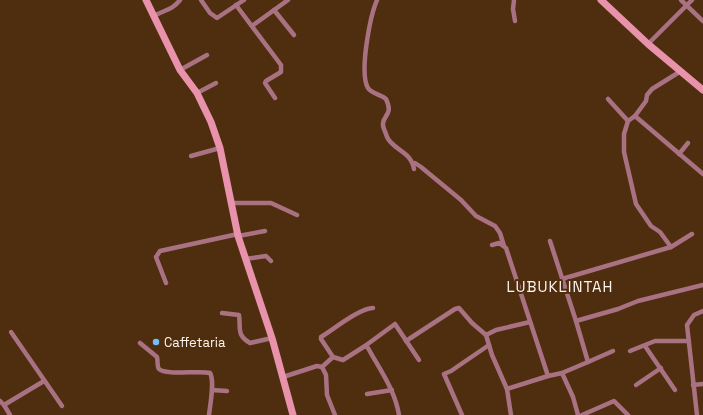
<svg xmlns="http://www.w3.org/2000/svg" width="703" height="415" font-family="'Space Grotesk',sans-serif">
<rect width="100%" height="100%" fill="#4f2e0f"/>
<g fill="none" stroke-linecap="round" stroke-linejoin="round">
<!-- street -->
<g stroke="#a97282" stroke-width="4.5">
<path d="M 201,0 L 210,13 L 217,18 L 244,0"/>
<path d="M 377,0 C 370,16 359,73 368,88 C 372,94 380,94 386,99 C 394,116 382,115 383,125 C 383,128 386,133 387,137 C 393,150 411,151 414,169"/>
<path d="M 514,0 L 513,9 L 515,21"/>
<path d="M 681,0 L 703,21"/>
<path d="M 236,5 L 281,65 L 281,72 L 266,81 L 265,83 L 275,98"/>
<path d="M 274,10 L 294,35"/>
<path d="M 154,16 C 166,9 171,11 180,0"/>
<path d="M 252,26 L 288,0"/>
<path d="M 648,44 L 692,0"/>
<path d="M 180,70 L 207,55"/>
<path d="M 197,93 L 216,83"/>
<path d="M 608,99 L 628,121"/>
<path d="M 635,116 L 703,174"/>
<path d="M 679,154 L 688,143"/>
<path d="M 191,156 L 220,148"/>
<path d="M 413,164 L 415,163 L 421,167 L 461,200 L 476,216 L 495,226 L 500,233 L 504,246"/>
<path d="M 230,203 L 271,203 L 297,215"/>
<path d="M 238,236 L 265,231"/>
<path d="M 492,245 L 499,243 L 506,248 L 548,376 L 562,373 L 588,362 L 576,321 L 550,241"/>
<path d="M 671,247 L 660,232 L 651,226 L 636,204 L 624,152 L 624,134 L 628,121 L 635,116 L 646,101 L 647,95 L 652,89 L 681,71"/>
<path d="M 245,259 L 266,256 L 271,261"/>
<path d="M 562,279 L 671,247 L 692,234"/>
<path d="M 166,283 L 156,257 L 160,251 L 238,234"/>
<path d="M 222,313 L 239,315 C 241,328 236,335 250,343 L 272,338"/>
<path d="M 576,321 L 618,309 L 638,301 L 703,285"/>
<path d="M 11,332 L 62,406"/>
<path d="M 486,335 L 496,330 L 530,322"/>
<path d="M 406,341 L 455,309 L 459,308 L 472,323 L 486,335 L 492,355 L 507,389 L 548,376"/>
<path d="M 140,343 L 157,357 C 158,361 157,367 159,369 C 166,376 200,370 210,373 C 215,381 210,405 209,415"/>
<path d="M 365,346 L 395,324 L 419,360"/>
<path d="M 645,346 L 675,390"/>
<path d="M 630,351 L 655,341 L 689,341"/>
<path d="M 333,357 L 343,360 L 365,346 L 368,348 C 380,370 395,390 399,415"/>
<path d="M 588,362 L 613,351"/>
<path d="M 322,367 L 333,357 L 321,339 L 321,337 C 334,329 360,308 373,308"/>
<path d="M 322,367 L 326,375 L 327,395 L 335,415"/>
<path d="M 562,373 L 573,397 L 578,415"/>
<path d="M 283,377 L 317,366 L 322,367"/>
<path d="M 636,385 L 661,368"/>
<path d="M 693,385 L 703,384"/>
<path d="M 507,389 L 511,415"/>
<path d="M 212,390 L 227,391"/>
<path d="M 367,394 L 392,390"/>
<path d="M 0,401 L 4,405 L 10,415"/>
<path d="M 4,405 L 44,381"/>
<path d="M 462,415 L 444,374 L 451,371 L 489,345"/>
<path d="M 582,415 L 614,401 L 628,415"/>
<path d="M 697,415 L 687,325 L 694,315 L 703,311"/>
</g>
<!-- secondary -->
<g stroke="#e992ac" stroke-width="7">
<path d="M 146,0 L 180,70 L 197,93 L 211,122 L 220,148 L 238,236 L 272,338 L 293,415"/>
<path d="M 601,0 L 648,44 L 703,90"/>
</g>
</g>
<!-- markers -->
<circle fill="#74c0f6" stroke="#4f2e0f" stroke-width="1.5" cx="156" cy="342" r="4"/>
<g text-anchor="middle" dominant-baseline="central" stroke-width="4" stroke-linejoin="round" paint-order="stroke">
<!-- poi labels -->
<g font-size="13" fill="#fcf3ed" stroke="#4f2e0f" text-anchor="start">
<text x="164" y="342">Caffetaria</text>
</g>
<!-- quarter labels -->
<g font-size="15" letter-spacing="1" fill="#fcf3ed" stroke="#4f2e0f">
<text x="560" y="286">LUBUKLINTAH</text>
</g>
</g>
</svg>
